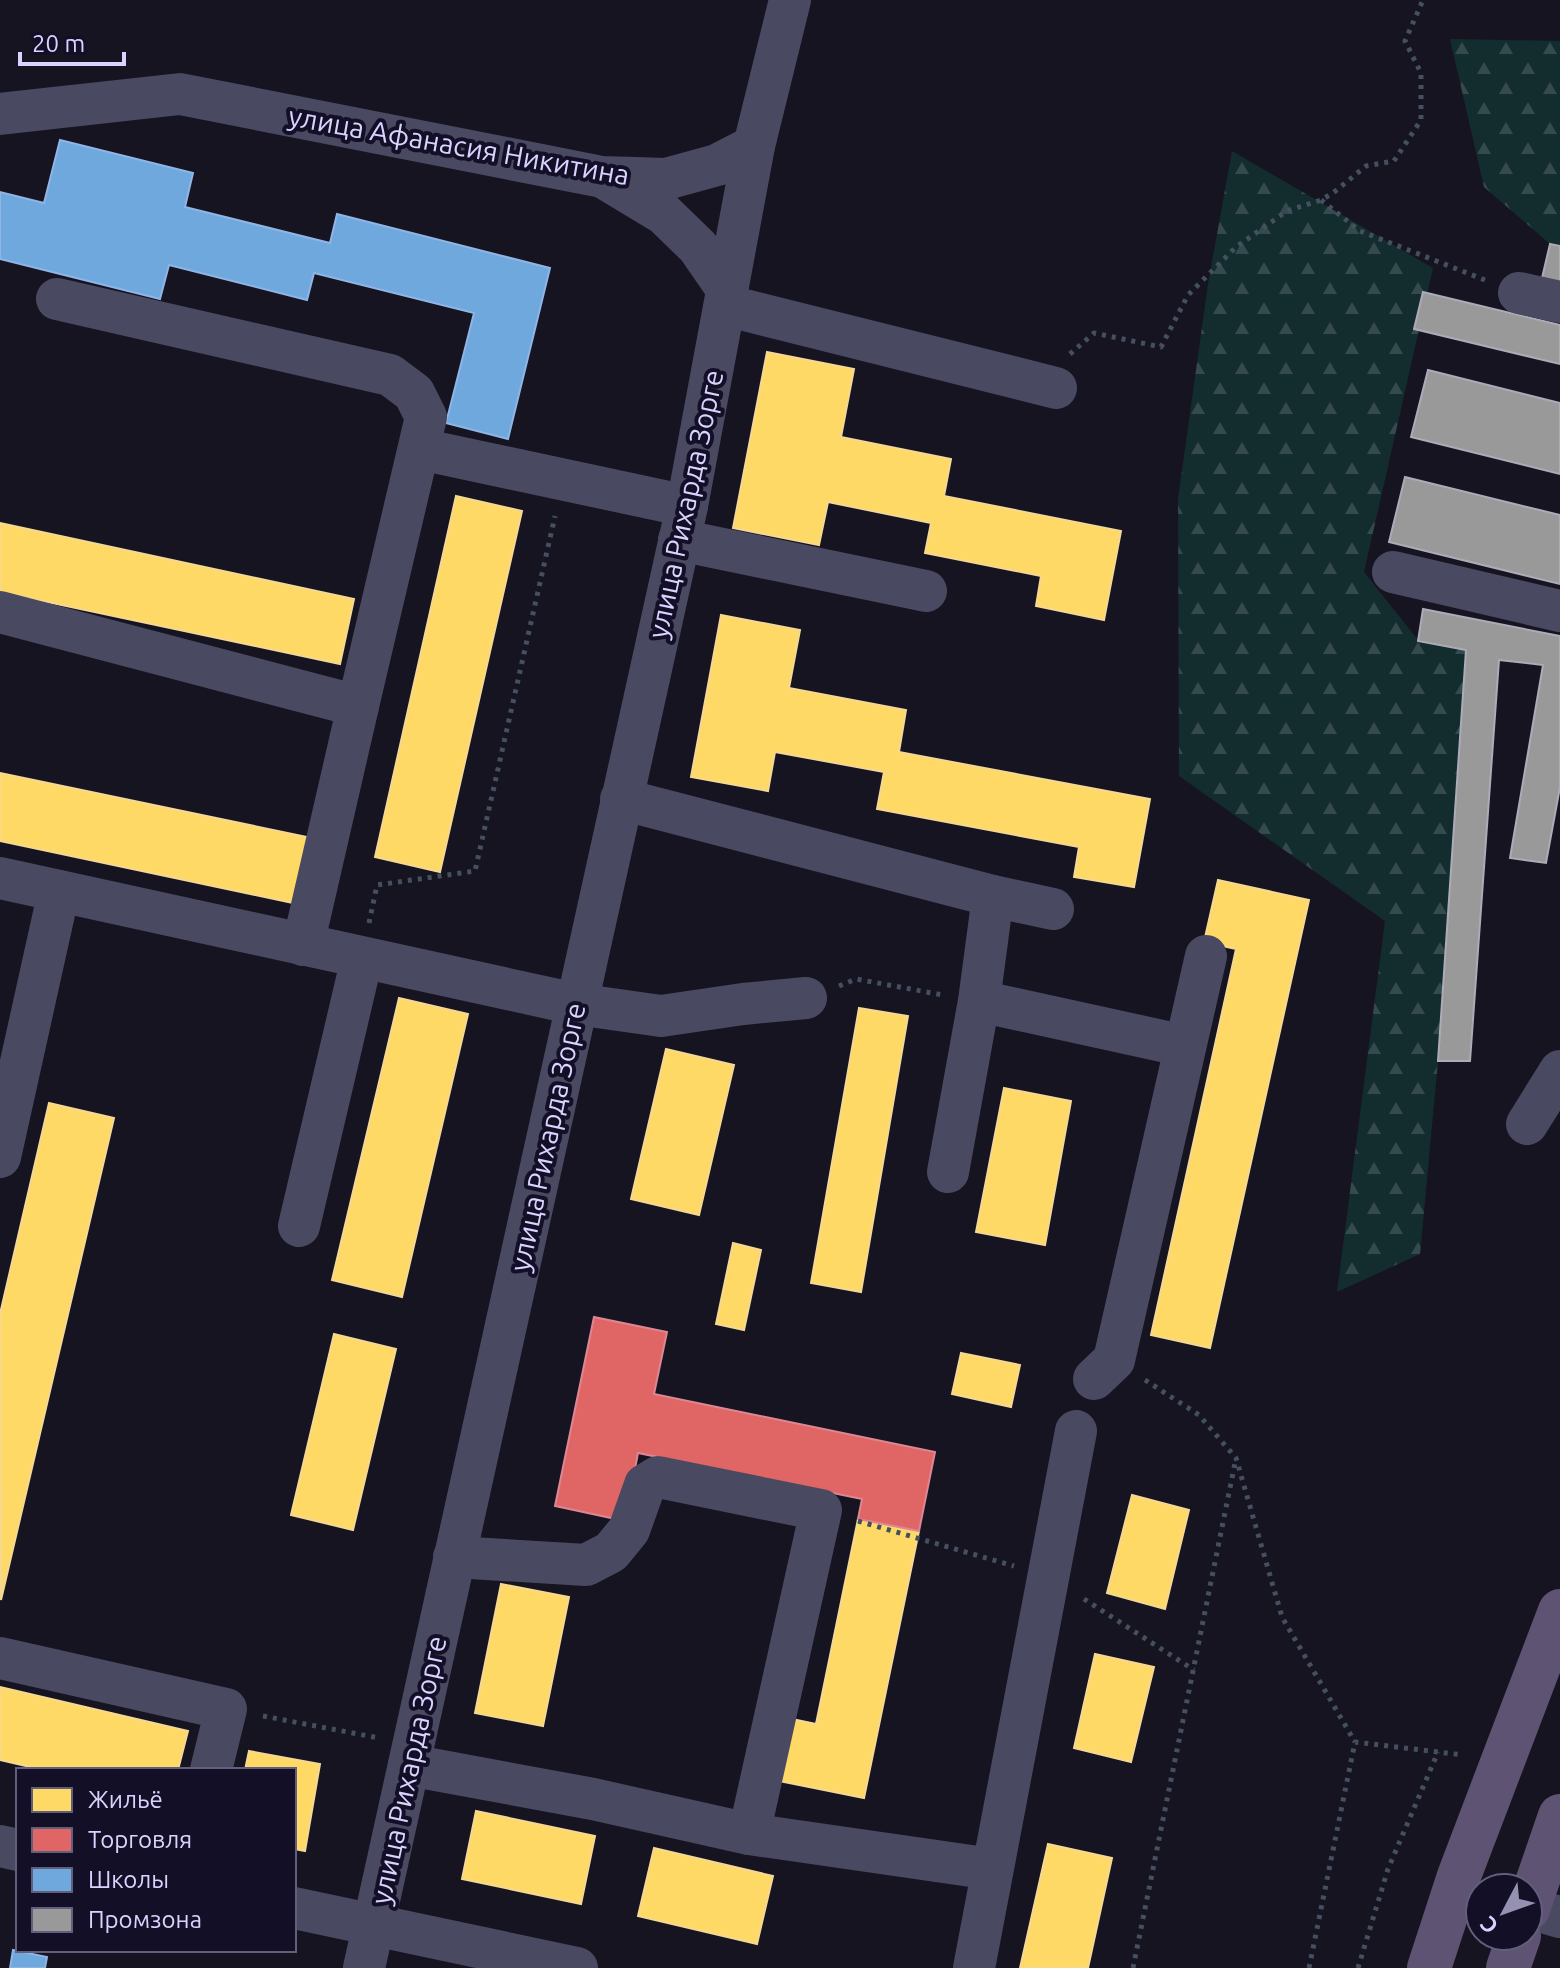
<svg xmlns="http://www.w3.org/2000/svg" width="1560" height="1968" font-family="Ubuntu,sans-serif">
<defs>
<pattern id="forest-firs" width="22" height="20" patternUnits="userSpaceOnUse" patternTransform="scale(2)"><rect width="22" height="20" fill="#132c2d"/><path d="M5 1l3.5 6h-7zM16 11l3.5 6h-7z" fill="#354a4c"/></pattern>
</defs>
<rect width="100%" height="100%" fill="#161421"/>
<!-- forest -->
<g fill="url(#forest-firs)">
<path d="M 1450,39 L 1560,41 L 1560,246 L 1550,244 L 1484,187 Z"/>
<path d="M 1232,151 L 1433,268 L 1364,572 L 1418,640 L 1466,650 L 1438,1061 L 1420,1254 L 1337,1292 L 1385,921 L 1179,776 L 1178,499 L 1208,284 Z"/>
</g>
<!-- homes -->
<g fill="#ffd966" stroke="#f4d894" stroke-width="2">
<path d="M 767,352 L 854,369 L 841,437 L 951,459 L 944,496 L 1121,531 L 1104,620 L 1036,606 L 1041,576 L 925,553 L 931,523 L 828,502 L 819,545 L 733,528 Z"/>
<path d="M 456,496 L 522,511 L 440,872 L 375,857 Z"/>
<path d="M 0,523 L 354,599 L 340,664 L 0,592 Z"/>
<path d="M 721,615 L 800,630 L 789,688 L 906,710 L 899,752 L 1150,799 L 1134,887 L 1074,877 L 1079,847 L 877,809 L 884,772 L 775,752 L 768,791 L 691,777 Z"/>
<path d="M 0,773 L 307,837 L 293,903 L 0,841 Z"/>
<path d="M 1218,880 L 1309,900 L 1210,1348 L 1151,1335 L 1236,949 L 1204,942 Z"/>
<path d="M 399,998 L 468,1014 L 402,1297 L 332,1280 Z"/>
<path d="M 859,1008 L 908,1016 L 861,1292 L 811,1283 Z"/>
<path d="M 666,1049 L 734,1065 L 699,1215 L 631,1199 Z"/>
<path d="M 1004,1088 L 1071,1101 L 1045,1245 L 976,1232 Z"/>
<path d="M 49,1103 L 114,1118 L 1,1600 L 0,1314 Z"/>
<path d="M 733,1243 L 761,1250 L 744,1330 L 716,1324 Z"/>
<path d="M 334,1334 L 396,1349 L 353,1530 L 291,1515 Z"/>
<path d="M 961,1353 L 1020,1365 L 1011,1407 L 952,1394 Z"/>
<path d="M 1132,1495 L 1189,1510 L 1165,1609 L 1107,1593 Z"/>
<path d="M 858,1519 L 919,1531 L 864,1798 L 774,1780 L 787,1718 L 816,1724 Z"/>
<path d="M 501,1584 L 569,1597 L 543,1726 L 475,1713 Z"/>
<path d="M 1095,1654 L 1154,1667 L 1131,1762 L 1074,1748 Z"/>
<path d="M 0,1687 L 188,1731 L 178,1770 L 43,1770 L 0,1760 Z"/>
<path d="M 249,1751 L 320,1764 L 305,1851 L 294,1849 L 294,1770 L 245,1770 Z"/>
<path d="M 476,1811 L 595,1836 L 581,1904 L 462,1879 Z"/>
<path d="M 1048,1844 L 1112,1858 L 1088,1968 L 1020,1968 Z"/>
<path d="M 654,1848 L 773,1876 L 757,1944 L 638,1916 Z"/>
</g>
<!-- shops -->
<path fill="#e06666" stroke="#de8794" stroke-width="2" d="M 594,1317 L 667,1332 L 654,1394 L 935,1452 L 919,1531 L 858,1519 L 862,1499 L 638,1453 L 625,1521 L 555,1506 Z"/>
<!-- schools -->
<g fill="#6fa8dc" stroke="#8fb5e6" stroke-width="2">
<path d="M 60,140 L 193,173 L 185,207 L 330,243 L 337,214 L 550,268 L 508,439 L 446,423 L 474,313 L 314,273 L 307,300 L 169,265 L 160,299 L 0,259 L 0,192 L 44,203 Z"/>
<path d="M 13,1950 L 47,1957 L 45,1968 L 10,1968 Z"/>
</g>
<!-- industry -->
<g fill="#999" stroke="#acabb8" stroke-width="2">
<path d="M 1550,244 L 1560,246 L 1560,282 L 1542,278 Z"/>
<path d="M 1423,292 L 1560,325 L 1560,364 L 1414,329 Z"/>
<path d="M 1428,370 L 1560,403 L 1560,474 L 1411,437 Z"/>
<path d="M 1405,477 L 1560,515 L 1560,584 L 1389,542 Z"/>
<path d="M 1423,609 L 1560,636 L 1560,787 L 1546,863 L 1510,858 L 1543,665 L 1499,660 L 1470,1061 L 1438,1061 L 1466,650 L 1418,641 Z"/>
</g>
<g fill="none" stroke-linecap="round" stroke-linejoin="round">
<!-- path -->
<g stroke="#44505f" stroke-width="5" stroke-dasharray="4 6" stroke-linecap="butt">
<path d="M 1321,200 L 1360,231 L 1485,280"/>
<path d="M 1070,354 L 1094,333 L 1161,347 L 1188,295 L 1236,247 L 1287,211 L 1321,200 L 1333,193 L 1366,166 L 1394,161 L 1421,120 L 1421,73 L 1405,41 L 1423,0"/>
<path d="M 369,923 L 377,885 L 475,871 L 555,516"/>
<path d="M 839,986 L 856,979 L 943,995"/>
<path d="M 1145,1380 L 1199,1415 L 1236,1458 L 1282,1617 L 1355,1742"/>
<path d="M 858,1521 L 1014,1566"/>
<path d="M 1084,1599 L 1194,1670"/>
<path d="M 263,1716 L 379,1738"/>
<path d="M 1133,1968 L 1236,1458"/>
<path d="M 1309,1968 L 1355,1742 L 1463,1755"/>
<path d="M 1358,1968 L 1388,1869 L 1438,1752"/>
</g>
<!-- minor -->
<g stroke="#4a4962" stroke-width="42">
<path d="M 0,114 L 180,94 L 602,177 L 666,179 L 717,165 L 754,146"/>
<path d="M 606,179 L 664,214 L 698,247 L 727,289"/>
<path d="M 1519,293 L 1560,302"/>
<path d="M 57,299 L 390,375 L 414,393 L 426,417 L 358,706"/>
<path d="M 725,305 L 1056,388"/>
<path d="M 420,449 L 687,506"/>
<path d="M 679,540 L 926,591"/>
<path d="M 1393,572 L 1560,611"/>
<path d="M 0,612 L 358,706 L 303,945"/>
<path d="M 621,799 L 993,896 L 1053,909"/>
<path d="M 0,878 L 576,1004 L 661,1016 L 743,1004 L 806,998"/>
<path d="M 993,896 L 979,1001 L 1185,1046"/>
<path d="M 1527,1124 L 1560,1071"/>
<path d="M 0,1157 L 59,891"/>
<path d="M 948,1172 L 979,1001"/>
<path d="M 299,1226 L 362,958"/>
<path d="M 1094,1379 L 1114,1360 L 1206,956"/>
<path d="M 0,1658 L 226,1709 L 211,1770"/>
<path d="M 409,1765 L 593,1799 L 749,1834 L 821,1510 L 658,1477 L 645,1485 L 629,1530 L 611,1552 L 586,1565 L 454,1557"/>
<path d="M 749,1834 L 992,1869"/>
<path d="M 0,1846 L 18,1850"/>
<path d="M 294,1908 L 577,1968"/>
<path d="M 1529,1908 L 1560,1917"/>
<path d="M 364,1968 L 687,506 L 754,146 L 790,0"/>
<path d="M 974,1968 L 1076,1431"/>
</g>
<!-- major -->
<g stroke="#5e5373" stroke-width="44">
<path d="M 1528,1909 L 1560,1816"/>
<path d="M 1429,1968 L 1459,1876 L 1560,1611"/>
<path d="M 1508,1968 L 1519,1936"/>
</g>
</g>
<g text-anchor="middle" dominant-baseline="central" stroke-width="8" stroke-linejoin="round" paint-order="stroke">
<!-- street labels -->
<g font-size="28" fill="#d9d4ff" stroke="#130f26">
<text transform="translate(459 145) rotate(10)">улица Афанасия Никитина</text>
<text transform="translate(685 504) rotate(-78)">улица Рихарда Зорге</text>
<text transform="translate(547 1137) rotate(-78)">улица Рихарда Зорге</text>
<text transform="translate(408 1770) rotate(-78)">улица Рихарда Зорге</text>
</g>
</g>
<!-- legend -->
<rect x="16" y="1768" width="280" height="184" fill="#130f26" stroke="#625e7d" stroke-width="2"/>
<rect x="32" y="1788" width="40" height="24" fill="#ffd966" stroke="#625e7d" stroke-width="2"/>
<text x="88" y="1808" font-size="24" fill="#d9d4ff">Жильё</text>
<rect x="32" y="1828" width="40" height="24" fill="#e06666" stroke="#625e7d" stroke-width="2"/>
<text x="88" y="1848" font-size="24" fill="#d9d4ff">Торговля</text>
<rect x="32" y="1868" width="40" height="24" fill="#6fa8dc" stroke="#625e7d" stroke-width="2"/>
<text x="88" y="1888" font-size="24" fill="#d9d4ff">Школы</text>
<rect x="32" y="1908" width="40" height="24" fill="#999999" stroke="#625e7d" stroke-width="2"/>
<text x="88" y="1928" font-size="24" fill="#d9d4ff">Промзона</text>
<!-- north arrow -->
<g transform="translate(1504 1912) rotate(229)"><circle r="38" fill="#130f26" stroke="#625e7d" stroke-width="2"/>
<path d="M0-6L14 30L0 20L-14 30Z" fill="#9591b1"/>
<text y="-12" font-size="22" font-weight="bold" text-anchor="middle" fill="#d9d4ff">С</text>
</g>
<!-- scale -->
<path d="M20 52v12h104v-12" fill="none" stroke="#d9d4ff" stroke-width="4"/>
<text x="32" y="52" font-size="24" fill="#d9d4ff" stroke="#130f26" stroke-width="6" paint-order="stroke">20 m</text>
</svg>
